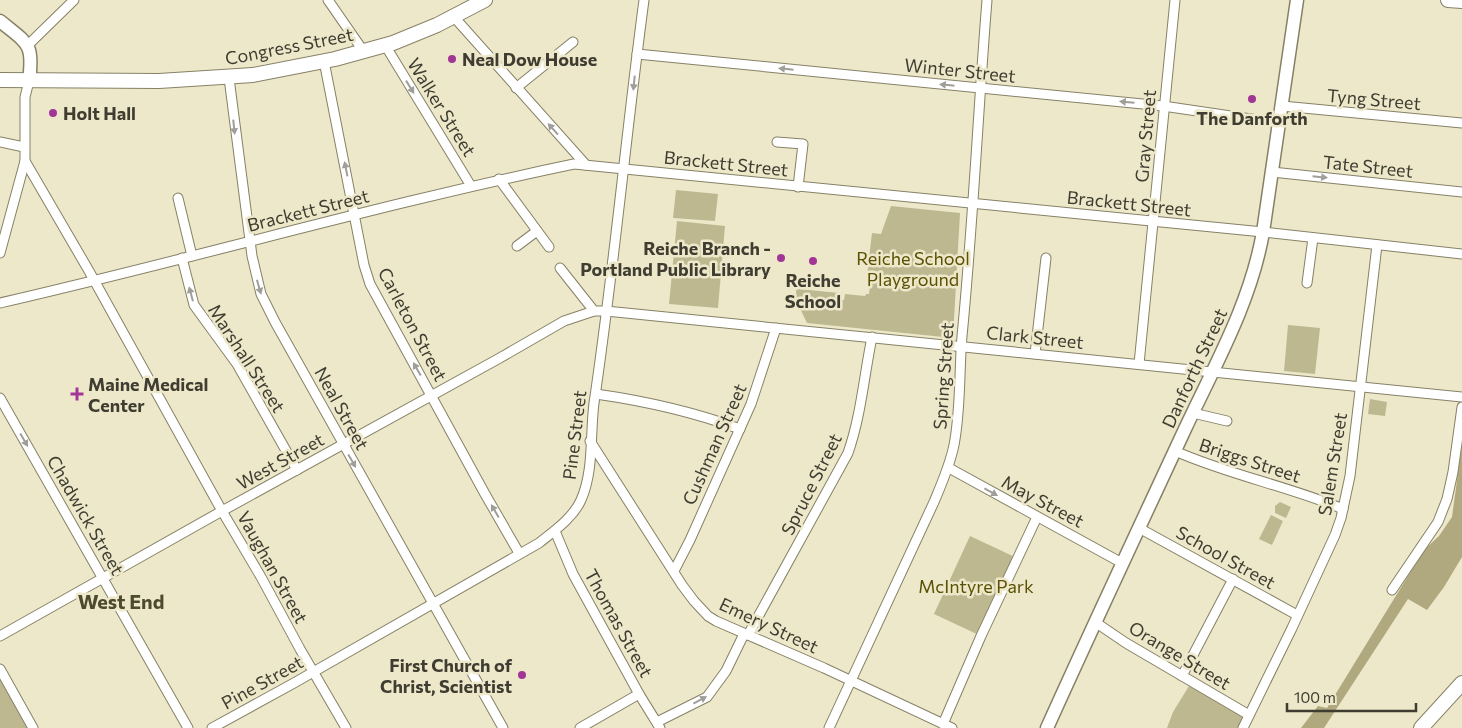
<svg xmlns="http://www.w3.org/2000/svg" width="1462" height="728" font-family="Commissioner,sans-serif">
<rect width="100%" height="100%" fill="#ede8ca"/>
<!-- green -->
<g fill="#beb891">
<path d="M 676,190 L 718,194 L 715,221 L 673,218 Z"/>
<path d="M 891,206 L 960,213 L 953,338 L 807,323 C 802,312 796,302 796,290 L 799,289 L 839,293 L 839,300 L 844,300 L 845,294 L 865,296 L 866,294 L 869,294 L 870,285 L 866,284 L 872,233 L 881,234 Z"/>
<path d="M 677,221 L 725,226 L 718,308 L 669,304 Z"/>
<path d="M 1288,325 L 1320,328 L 1315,374 L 1284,371 Z"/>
<path d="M 1370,399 L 1387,402 L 1385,416 L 1368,414 Z"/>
<path d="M 1280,502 L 1291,507 L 1286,518 L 1275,513 L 1275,506 Z"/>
<path d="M 1271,515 L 1283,521 L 1272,545 L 1259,539 Z"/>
<path d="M 970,536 L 1017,558 L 981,636 L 934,614 Z"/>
<path d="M 0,668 L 34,728 L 0,728 Z"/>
<path d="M 1189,686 L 1244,717 L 1238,728 L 1167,728 L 1173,712 Z"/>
</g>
<!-- forest -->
<path fill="#b0a97f" d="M 1462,444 L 1462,557 L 1444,587 L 1427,610 L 1408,599 L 1324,728 L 1301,728 L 1318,706 L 1327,708 L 1424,550 L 1439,536 L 1452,517 Z"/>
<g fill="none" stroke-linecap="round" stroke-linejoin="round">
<defs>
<g id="street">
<path d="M 328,0 L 364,52"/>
<path d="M 454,17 L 586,165"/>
<path d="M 28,45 L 74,0"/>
<path d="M 385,45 L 471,186"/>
<path d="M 637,54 L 1163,106 L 1279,123"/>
<path d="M 324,61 L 364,265 L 370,284 L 485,494 L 519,553"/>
<path d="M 229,78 L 252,256 L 261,294 L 275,322 L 503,728"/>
<path d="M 516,88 L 573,42"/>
<path d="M 1282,106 L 1462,123"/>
<path d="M 0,142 L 24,147"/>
<path d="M 777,142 L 803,144 L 798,187"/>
<path d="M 25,161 L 89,271 L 222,511 L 261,577 L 300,649 L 346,728"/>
<path d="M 1272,172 L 1462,192"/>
<path d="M 499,179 L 549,247"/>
<path d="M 178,198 L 192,256"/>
<path d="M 517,246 L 537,231"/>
<path d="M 0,253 L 25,161 L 25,97 L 29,81"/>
<path d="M 182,258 L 194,305 L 237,364 L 297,470"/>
<path d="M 560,268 L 594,311"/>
<path d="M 1307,283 L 1313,238"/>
<path d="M 0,303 C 192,259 381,204 574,164 L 1263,232 L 1462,254"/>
<path d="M 1035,354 L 1046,258"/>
<path d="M 1139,364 L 1175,0"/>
<path d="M 596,394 C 645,401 694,412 740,429"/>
<path d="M 0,398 L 188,728"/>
<path d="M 1193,413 L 1227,421"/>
<path d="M 590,441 L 682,585 L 694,601 L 708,616 L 716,621 L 824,668 L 952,728"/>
<path d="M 1175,451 C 1229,475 1288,486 1343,509"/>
<path d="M 949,468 L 1122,563"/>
<path d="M 1139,528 L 1297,615"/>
<path d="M 555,531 L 573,574 L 639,694 L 660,728"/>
<path d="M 674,571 L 690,540 L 751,404 L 776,328"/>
<path d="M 1392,590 L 1438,522 L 1447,499 L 1453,472 L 1462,407"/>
<path d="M 1095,622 L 1126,643 L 1249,715"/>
<path d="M 748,635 L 848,453 C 861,416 864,376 872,337"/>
<path d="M 0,636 L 222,511 L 498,359 L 564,321 L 594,311 L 606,311 L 1462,397"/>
<path d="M 0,669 L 33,728"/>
<path d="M 1182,676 L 1233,579"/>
<path d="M 657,722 L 707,697 L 726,671 L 744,634"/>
<path d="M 943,724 L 981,636 L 1037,517"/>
<path d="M 212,728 L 294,683 L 539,543 C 554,531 573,518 581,500 C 594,471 590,434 594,403 C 614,269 626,134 644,0"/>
<path d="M 580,728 L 639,694"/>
<path d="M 829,728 L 934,502 C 942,483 950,465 954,445 C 961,409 959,372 962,336 C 973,224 978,112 987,0"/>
<path d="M 1243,728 L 1292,628 L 1335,535 L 1341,518 L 1350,476 L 1377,245"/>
</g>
<g id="secondary">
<path d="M 0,21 C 28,44 34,43 29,81"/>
<path d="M 1047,728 C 1092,628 1139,528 1185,429 C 1215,365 1251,302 1263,232 L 1297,0"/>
</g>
<g id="primary">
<path d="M 1448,0 L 1462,1"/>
<path d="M 0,80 L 159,81 L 253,75 L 335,59 L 393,43 L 437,25 L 485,0"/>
<path d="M 1421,728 L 1462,683"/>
</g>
</defs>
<!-- street casing -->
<use href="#street" stroke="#868166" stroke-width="11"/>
<!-- secondary casing -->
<use href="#secondary" stroke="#868166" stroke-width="15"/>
<!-- primary casing -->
<use href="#primary" stroke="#868166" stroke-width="16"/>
<!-- street -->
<use href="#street" stroke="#fff" stroke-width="9"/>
<!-- secondary -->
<use href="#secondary" stroke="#fff" stroke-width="12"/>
<!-- primary -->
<use href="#primary" stroke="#fff" stroke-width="14"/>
</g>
<!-- one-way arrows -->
<defs><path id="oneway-solid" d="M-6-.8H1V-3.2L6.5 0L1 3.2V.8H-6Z" transform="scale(1.25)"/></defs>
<g fill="#9f9e98">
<use href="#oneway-solid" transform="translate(786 69) rotate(-174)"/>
<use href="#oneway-solid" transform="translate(634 83) rotate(96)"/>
<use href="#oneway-solid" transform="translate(947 85) rotate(-174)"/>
<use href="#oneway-solid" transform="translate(410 87) rotate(58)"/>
<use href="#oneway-solid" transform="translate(1127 102) rotate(-175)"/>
<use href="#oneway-solid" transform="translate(234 127) rotate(84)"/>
<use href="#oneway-solid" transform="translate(553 129) rotate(-132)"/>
<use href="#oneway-solid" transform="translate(346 169) rotate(-101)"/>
<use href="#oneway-solid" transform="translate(1320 177) rotate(6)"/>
<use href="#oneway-solid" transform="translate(259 287) rotate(74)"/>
<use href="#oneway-solid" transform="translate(191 294) rotate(-105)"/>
<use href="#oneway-solid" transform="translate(417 369) rotate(-120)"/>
<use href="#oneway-solid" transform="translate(24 440) rotate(60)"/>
<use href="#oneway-solid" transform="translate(352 461) rotate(60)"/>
<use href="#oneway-solid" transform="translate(991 492) rotate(29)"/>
<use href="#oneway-solid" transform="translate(495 511) rotate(-120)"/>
<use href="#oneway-solid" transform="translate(700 700) rotate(-28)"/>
</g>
<!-- markers -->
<g fill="#a23697" stroke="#ede8ca" stroke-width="2">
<circle cx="452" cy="59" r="5"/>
<circle cx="1252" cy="99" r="5"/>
<circle cx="53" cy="113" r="5"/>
<circle cx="781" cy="258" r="5"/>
<circle cx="813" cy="261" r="5"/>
<path d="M74.5 386.5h5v5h5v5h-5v5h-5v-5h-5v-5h5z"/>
<circle cx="522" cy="675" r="5"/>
</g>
<g text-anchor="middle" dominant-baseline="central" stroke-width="5" stroke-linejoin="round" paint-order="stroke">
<!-- street labels -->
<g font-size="18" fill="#3f3d31" stroke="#ede8ca">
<text transform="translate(289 46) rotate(-11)">Congress Street</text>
<text transform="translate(960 70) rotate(6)">Winter Street</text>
<text transform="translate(1374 99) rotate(5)">Tyng Street</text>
<text transform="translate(442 107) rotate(58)">Walker Street</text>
<text transform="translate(1145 136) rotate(-85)">Gray Street</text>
<text transform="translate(726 163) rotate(6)">Brackett Street</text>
<text transform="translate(1368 166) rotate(6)">Tate Street</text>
<text transform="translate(1129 203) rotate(6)">Brackett Street</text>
<text transform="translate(308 210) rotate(-14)">Brackett Street</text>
<text transform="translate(413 324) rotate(62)">Carleton Street</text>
<text transform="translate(1035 337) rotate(6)">Clark Street</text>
<text transform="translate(247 358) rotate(57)">Marshall Street</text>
<text transform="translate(1194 368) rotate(-65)">Danforth Street</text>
<text transform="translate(943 376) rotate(-86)">Spring Street</text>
<text transform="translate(342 408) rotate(61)">Neal Street</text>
<text transform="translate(574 435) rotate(-83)">Pine Street</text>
<text transform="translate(714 444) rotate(-66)">Cushman Street</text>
<text transform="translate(1250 460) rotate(18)">Briggs Street</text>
<text transform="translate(280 461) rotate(-29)">West Street</text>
<text transform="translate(1332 464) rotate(-81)">Salem Street</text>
<text transform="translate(811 484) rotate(-63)">Spruce Street</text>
<text transform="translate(1043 501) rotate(28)">May Street</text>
<text transform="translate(86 515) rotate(60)">Chadwick Street</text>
<text transform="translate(1226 557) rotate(29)">School Street</text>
<text transform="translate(273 567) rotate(61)">Vaughan Street</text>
<text transform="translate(619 623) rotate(61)">Thomas Street</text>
<text transform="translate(769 625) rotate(25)">Emery Street</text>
<text transform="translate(1180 655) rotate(31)">Orange Street</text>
<text transform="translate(262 682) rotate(-29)">Pine Street</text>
</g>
<!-- poi labels -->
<g font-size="18" font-weight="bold" fill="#3f3d31" stroke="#ede8ca" text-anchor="start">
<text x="462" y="59">Neal Dow House</text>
<text x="63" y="113">Holt Hall</text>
<text x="1252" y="118" text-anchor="middle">The Danforth</text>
<text x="771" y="248" text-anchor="end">Reiche Branch -<tspan x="771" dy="21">Portland Public Library</tspan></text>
<text x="813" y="280" text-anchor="middle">Reiche<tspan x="813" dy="21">School</tspan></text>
<text x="88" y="384">Maine Medical<tspan x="88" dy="21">Center</tspan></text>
<text x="512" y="665" text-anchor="end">First Church of<tspan x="512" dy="21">Christ, Scientist</tspan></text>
</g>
<!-- park labels -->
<g font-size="18" fill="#5b5003" stroke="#ede8ca">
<text x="913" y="258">Reiche School<tspan x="913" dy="21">Playground</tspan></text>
<text x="976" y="586">McIntyre Park</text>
</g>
<!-- quarter labels -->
<g font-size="20" font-weight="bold" fill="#4e4a30" stroke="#ede8ca">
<text x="121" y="601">West End</text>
</g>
</g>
<!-- scale -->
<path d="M1287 703v8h129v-8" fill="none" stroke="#3f3d31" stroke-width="2.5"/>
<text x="1294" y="703" font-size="15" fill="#3f3d31" stroke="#ede8ca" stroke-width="4" paint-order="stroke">100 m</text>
</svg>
